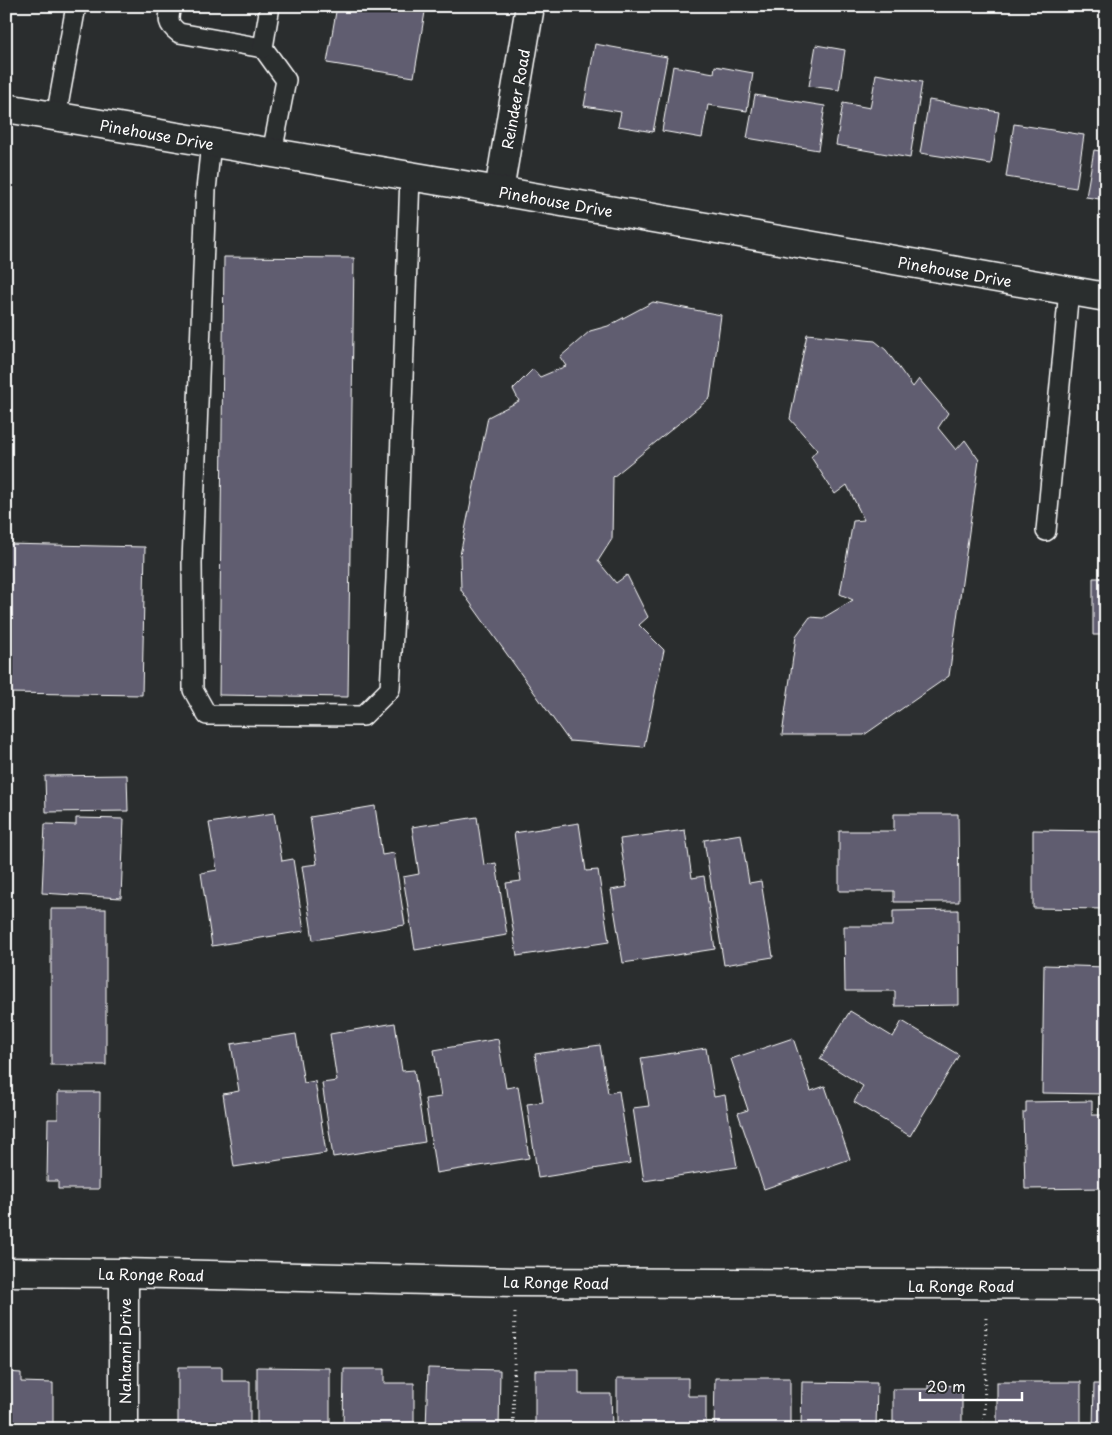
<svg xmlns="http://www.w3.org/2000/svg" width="1112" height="1435" font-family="'Playpen Sans',sans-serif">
<rect width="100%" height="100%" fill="#2a2d2e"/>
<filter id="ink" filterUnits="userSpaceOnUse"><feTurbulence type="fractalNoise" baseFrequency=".02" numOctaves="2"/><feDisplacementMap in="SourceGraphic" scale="10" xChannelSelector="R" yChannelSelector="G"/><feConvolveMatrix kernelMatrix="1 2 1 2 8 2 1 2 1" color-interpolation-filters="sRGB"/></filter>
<g filter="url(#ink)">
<!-- building -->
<g fill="#605d6f" stroke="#fff">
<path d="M 39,6 L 56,6 L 56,9 Z"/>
<path d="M 337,6 L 426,6 L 414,77 L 327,63 Z"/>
<path d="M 1066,6 L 1085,6 L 1078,9 Z"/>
<path d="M 595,44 L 667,57 L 653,132 L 618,126 L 621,112 L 584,106 Z"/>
<path d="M 816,45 L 845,50 L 839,90 L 809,86 Z"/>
<path d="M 673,66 L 714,73 L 715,66 L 753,73 L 747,111 L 708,105 L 702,138 L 662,131 Z"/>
<path d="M 876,74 L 922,82 L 910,158 L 836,145 L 843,103 L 870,108 Z"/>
<path d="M 755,95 L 825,106 L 818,150 L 747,138 Z"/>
<path d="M 929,100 L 999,112 L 991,164 L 920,153 Z"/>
<path d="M 1014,124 L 1084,135 L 1076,188 L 1006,177 Z"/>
<path d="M 1094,150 L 1106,152 L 1106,200 L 1086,197 Z"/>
<path d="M 224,257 L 354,258 L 348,697 L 219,695 Z"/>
<path d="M 653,302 L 721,315 L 710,398 L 613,477 L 612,539 L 598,561 L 616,583 L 627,575 L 648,617 L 639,625 L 664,650 L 644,747 L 569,741 L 461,590 L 460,555 L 488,417 L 519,401 L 513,389 L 533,369 L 540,377 L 566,366 L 560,357 L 590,331 L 608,326 Z"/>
<path d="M 807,334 L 875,341 L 886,350 L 913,387 L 919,379 L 948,413 L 938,428 L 956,450 L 965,440 L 979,460 L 949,676 L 864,735 L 782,735 L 796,636 L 810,617 L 823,618 L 853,600 L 840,594 L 853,521 L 864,520 L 847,485 L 835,494 L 811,457 L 817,450 L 790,419 Z"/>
<path d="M 6,544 L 145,547 L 142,695 L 6,693 Z"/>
<path d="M 1104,549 L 1106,549 L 1106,720 L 1103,720 L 1103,635 L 1093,635 L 1093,578 L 1104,578 Z"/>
<path d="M 127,775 L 128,811 L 46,812 L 45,776 Z"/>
<path d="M 375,806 L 382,855 L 394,853 L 405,925 L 313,940 L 302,866 L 317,864 L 310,817 Z"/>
<path d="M 274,813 L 282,861 L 293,859 L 304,931 L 212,946 L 201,873 L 217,870 L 209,823 Z"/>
<path d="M 894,814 L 958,814 L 959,902 L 894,902 L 894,891 L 839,891 L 839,831 L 894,831 Z"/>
<path d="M 477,817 L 484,865 L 496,863 L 507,935 L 415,950 L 403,877 L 419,874 L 412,827 Z"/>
<path d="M 76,818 L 124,819 L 121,898 L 42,893 L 45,824 L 76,825 Z"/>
<path d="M 579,823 L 586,871 L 598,870 L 609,942 L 517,956 L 506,883 L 521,881 L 514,833 Z"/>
<path d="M 685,830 L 692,878 L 704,876 L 715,949 L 623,963 L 611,890 L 627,887 L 620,839 Z"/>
<path d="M 1033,830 L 1106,831 L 1106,909 L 1033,908 Z"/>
<path d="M 741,834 L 749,883 L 761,881 L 773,957 L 724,965 L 704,840 Z"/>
<rect x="51" y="909" width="55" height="156"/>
<path d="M 958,910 L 959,1005 L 895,1006 L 895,991 L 845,991 L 844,926 L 893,926 L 893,911 Z"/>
<path d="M 1044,965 L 1106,967 L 1106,1094 L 1042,1093 Z"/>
<path d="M 850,1011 L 893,1037 L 902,1021 L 959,1055 L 910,1136 L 854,1102 L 863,1086 L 820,1059 Z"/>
<path d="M 395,1023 L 402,1071 L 414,1070 L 425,1142 L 333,1157 L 322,1083 L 337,1081 L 330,1034 Z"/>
<path d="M 296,1034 L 304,1083 L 315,1081 L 326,1153 L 234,1167 L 223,1094 L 239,1091 L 231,1044 Z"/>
<path d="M 793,1038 L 811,1091 L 825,1086 L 850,1159 L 764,1189 L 738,1113 L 748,1110 L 731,1059 Z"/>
<path d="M 498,1039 L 506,1088 L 518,1086 L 529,1158 L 436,1173 L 425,1099 L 441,1097 L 434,1050 Z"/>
<path d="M 600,1045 L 608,1093 L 619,1091 L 630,1163 L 538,1178 L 527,1104 L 543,1102 L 535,1054 Z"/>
<path d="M 706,1048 L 714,1097 L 725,1095 L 737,1167 L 644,1181 L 633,1108 L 649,1106 L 641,1058 Z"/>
<path d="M 58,1092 L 100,1092 L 99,1189 L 58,1189 L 58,1181 L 47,1181 L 48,1119 L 58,1119 Z"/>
<path d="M 1092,1101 L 1092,1115 L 1106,1115 L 1106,1188 L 1025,1189 L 1023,1112 L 1026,1112 L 1026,1102 Z"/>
<path d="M 178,1367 L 222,1367 L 222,1381 L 250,1381 L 250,1429 L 178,1429 Z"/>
<path d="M 257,1367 L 330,1368 L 330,1429 L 257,1429 Z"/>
<path d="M 428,1368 L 500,1370 L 499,1429 L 426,1429 Z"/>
<path d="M 344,1369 L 384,1369 L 384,1383 L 414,1383 L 414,1429 L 343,1429 Z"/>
<path d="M 535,1370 L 579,1370 L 579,1394 L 611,1394 L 612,1429 L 535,1429 Z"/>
<path d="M 6,1372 L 21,1373 L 21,1382 L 53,1383 L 53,1429 L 7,1429 Z"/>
<path d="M 617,1378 L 688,1378 L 688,1396 L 706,1396 L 706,1429 L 617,1429 Z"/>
<path d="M 715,1378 L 790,1378 L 790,1429 L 714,1429 Z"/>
<path d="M 802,1382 L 877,1383 L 876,1429 L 801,1429 Z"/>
<rect x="997" y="1382" width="84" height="47"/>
<path d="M 1094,1384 L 1106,1384 L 1106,1429 L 1093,1429 Z"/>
<path d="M 928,1385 L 962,1386 L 962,1429 L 893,1429 L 893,1389 L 928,1389 Z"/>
</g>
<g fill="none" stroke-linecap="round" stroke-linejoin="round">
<defs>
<g id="service">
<path d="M 171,6 C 168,20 167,24 179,33 L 263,48 L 286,80 L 272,153"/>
<path d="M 263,48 L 270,6"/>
<path d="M 56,117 L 76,6"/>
<path d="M 211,143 L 206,190 L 192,563 L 193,690 L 207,715 L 363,716 L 390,689 L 396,579 L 410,176"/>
<path d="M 1046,531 L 1069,290"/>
</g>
<g id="minor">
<path d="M 499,191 L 530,6"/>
<path d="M 6,1272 L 124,1273 L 514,1282 L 1106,1285"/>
<path d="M 124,1273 L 124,1429"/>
</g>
<path id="tertiary" d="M 6,108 L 499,191 L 1106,297"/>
</defs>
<!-- service casing -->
<use href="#service" stroke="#fff" stroke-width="22"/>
<!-- minor casing -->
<use href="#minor" stroke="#fff" stroke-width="31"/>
<!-- tertiary casing -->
<use href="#tertiary" stroke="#fff" stroke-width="31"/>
<!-- path -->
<g stroke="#fff" stroke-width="3" stroke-dasharray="1 4" stroke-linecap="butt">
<path d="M 513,1429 L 515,1312"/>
<path d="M 984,1429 L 986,1316"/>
</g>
<!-- service -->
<use href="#service" stroke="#2a2d2e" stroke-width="19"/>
<!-- minor -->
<use href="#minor" stroke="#2a2d2e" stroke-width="28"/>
<!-- tertiary -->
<use href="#tertiary" stroke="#2a2d2e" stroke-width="28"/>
</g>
</g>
<g text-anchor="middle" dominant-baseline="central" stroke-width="4" stroke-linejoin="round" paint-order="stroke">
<!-- street labels -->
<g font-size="15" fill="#fff" stroke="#2a2d2e">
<text transform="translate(515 99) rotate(-80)">Reindeer Road</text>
<text transform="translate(157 134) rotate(10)">Pinehouse Drive</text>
<text transform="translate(556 201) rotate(10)">Pinehouse Drive</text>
<text transform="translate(955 271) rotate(10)">Pinehouse Drive</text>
<text transform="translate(151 1274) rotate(1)">La Ronge Road</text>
<text transform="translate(556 1282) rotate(1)">La Ronge Road</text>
<text x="961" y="1285">La Ronge Road</text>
<text transform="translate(124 1351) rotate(-90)">Nahanni Drive</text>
</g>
</g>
<!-- margin -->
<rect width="1112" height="1435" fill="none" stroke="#2a2d2e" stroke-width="25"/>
<rect x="12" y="12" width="1087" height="1410" fill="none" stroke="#fff" stroke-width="2" filter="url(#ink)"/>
<!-- scale -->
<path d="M920 1392v8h102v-8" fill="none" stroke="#ffffff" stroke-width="2.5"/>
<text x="927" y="1392" font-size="15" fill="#ffffff" stroke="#2a2d2e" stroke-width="4" paint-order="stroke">20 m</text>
</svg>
